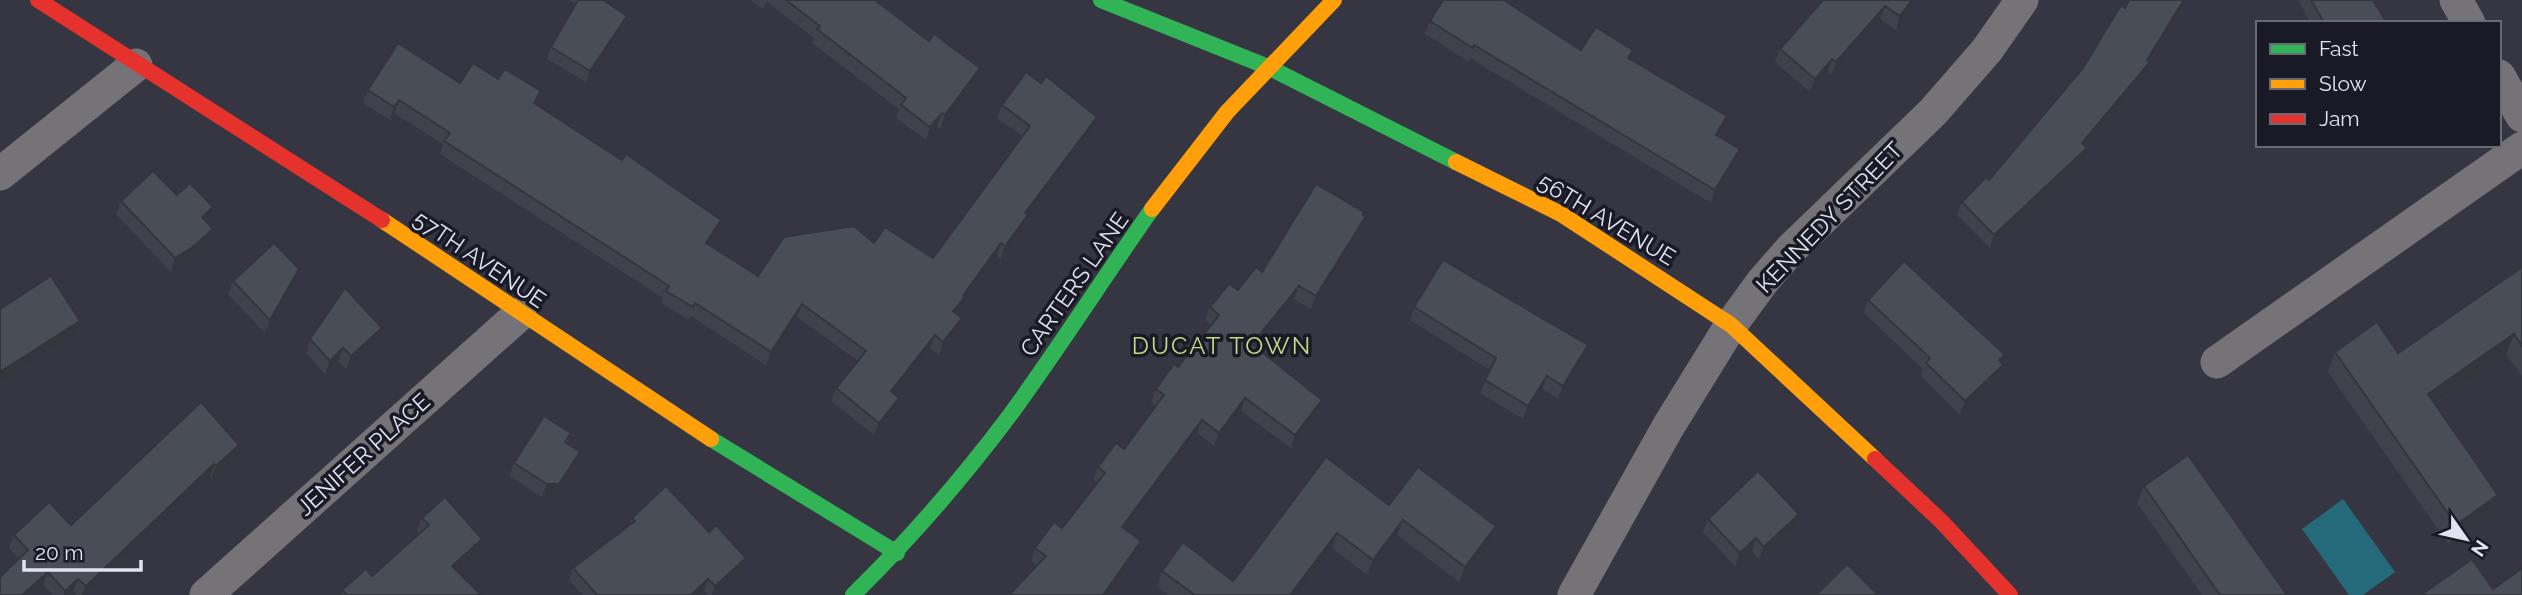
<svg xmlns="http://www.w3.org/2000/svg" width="2522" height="595" font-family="Raleway,sans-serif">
<rect width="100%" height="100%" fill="#363643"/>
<!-- water -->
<path fill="#246a7b" d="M 2343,499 L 2395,572 L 2363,595 L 2349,595 L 2302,529 Z"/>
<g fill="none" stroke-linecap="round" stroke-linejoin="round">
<!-- street -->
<g stroke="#757378" stroke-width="33">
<path d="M 2456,0 L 2469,23"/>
<path d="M 2499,76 L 2522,116"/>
<path d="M 0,174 L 136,65"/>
<path d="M 2217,362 L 2522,148"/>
<path d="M 206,595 L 520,314"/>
<path d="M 1574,595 L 1668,427 L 1731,325 L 1763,281 L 1791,249 L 1933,112 L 1987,50 L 2022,0"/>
</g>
<!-- fast -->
<g stroke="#30b455" stroke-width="16">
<path d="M 1101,0 L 1268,67 L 1456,162"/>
<path d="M 711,439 L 897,553"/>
<path d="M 853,595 C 910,539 962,479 1010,415 C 1059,348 1104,277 1152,209"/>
</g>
<!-- slow -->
<g stroke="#ff9f0a" stroke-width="16">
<path d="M 1456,162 L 1561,214 L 1731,325 L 1875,459"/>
<path d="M 1152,209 L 1227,112 L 1334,0"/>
<path d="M 382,220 L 711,439"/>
</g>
<!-- jam -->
<g stroke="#e5322d" stroke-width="16">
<path d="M 38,0 L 382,220"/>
<path d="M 1875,459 L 1942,522 L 2010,595"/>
</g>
</g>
<!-- wall -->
<g fill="#3f424a">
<path d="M 569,0 L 603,0 L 627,16 L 622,27 L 586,82 L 547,59 L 551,47 L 576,4 Z"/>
<path d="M 750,0 L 875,0 L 929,41 L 980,68 L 976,81 L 940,129 L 937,126 L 926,140 L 896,118 L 899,109 L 812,43 L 814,38 L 767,2 L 762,9 Z"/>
<path d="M 1823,0 L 1916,0 L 1896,30 L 1880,19 L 1831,75 L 1828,72 L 1810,92 L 1775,62 L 1780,49 Z"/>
<path d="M 2129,0 L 2187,0 L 2149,62 L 2145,75 L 2086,146 L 2087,148 L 2083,161 L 1990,248 L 1957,215 L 1962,202 L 1989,180 L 2083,68 L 2125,8 Z"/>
<path d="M 2298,0 L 2373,0 L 2387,23 L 2311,23 Z"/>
<path d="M 1430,21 L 1630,59 L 1722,129 L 1718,136 L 1735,162 L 1711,203 L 1470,58 L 1468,61 L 1425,34 Z"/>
<path d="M 498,79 L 716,232 L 708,245 L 758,276 L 874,243 L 933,258 L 1022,136 L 997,118 L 1002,105 L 1041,83 L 1097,117 L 1093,130 L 1028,215 L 1024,228 L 1001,259 L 997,256 L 962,303 L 960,309 L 957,314 L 957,331 L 939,355 L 930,348 L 894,394 L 894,410 L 874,435 L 831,401 L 836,388 L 858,361 L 797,317 L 766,365 L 691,316 L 688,320 L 662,303 L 663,298 L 440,154 L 443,144 L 394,113 L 390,120 L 363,103 L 368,90 Z"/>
<path d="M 177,195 L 213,207 L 206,222 L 213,229 L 208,242 L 189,260 L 171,272 L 116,214 L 121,201 Z"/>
<path d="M 1364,212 L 1361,229 L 1311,309 L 1294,299 L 1255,347 L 1318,413 L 1291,448 L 1241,411 L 1214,446 L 1197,433 L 1125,529 L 1141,541 L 1137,555 L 1108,595 L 1009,595 L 1037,566 L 1031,561 L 1035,548 L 1062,528 L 1097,483 L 1093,480 L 1098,467 L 1124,449 L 1156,406 L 1151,402 L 1156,389 L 1178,367 L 1211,325 L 1205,320 L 1210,307 L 1238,290 L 1262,272 Z"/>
<path d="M 2522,267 L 2522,376 L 2506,354 L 2435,404 L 2491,515 L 2449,545 L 2328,372 L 2335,352 L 2398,353 Z"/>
<path d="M 299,269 L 295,282 L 265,333 L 228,294 L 233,281 Z"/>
<path d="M 1868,300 L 2002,363 L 1998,378 L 1960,415 L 1921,376 L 1923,369 L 1864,313 Z"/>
<path d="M 1414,307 L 1588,345 L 1583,358 L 1558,399 L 1542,389 L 1523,419 L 1480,393 L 1490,370 L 1410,320 Z"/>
<path d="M 310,339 L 377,341 L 346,369 L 338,361 L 325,374 L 306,353 Z"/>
<path d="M 571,433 L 567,444 L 575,465 L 555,497 L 542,497 L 509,476 L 514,463 Z"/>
<path d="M 239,445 L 234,458 L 211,478 L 210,477 L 85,595 L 77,595 L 73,591 L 69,595 L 53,595 L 43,585 L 31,595 L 0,595 L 19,559 L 9,548 L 14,535 L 71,525 Z"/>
<path d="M 2144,486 L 2287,595 L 2202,595 L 2137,503 Z"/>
<path d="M 1389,505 L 1490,542 L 1459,582 L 1397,535 L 1367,575 L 1332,548 L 1296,595 L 1168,595 L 1157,586 L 1162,571 L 1233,581 Z"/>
<path d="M 1799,514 L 1794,527 L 1759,560 L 1752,551 L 1735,566 L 1703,532 L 1708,519 Z"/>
<path d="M 422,518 L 482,539 L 478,552 L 457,570 L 481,595 L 341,595 L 342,590 L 372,576 L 420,534 L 417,530 Z"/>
<path d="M 632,518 L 709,532 L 746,558 L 742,569 L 714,595 L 708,595 L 704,591 L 699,595 L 583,595 L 569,580 L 573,568 L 629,526 Z"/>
</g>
<!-- shaded-wall -->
<g fill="#33363c">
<path d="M 1912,0 L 1916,0 L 1896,30 L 1900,16 Z"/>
<path d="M 2184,0 L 2187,0 L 2146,66 L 2150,62 L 2145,75 L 2077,156 L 2082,143 L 2147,60 Z"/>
<path d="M 1885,6 L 1880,19 L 1831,75 L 1836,62 Z"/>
<path d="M 627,16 L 622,27 L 586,82 L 590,71 Z"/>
<path d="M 1832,59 L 1828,72 L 1810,92 L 1815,79 Z"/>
<path d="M 980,68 L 976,81 L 940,129 L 945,115 Z"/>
<path d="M 399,100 L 394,113 L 390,120 L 394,107 Z"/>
<path d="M 942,113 L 937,126 L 926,140 L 930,127 Z"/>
<path d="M 1727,116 L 1722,129 L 1711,148 L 1716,135 Z"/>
<path d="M 1097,117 L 1093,130 L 1028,215 L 1024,228 L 1001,259 L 1005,246 L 1025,213 Z"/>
<path d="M 2087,148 L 2083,161 L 1990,248 L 1994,235 Z"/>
<path d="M 1740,149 L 1735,162 L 1711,203 L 1715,190 Z"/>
<path d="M 213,207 L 208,220 L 197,230 L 202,217 Z"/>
<path d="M 1366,216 L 1361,229 L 1311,309 L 1316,296 Z"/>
<path d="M 721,220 L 716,232 L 701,256 L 706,243 Z"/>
<path d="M 213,229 L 208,242 L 189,260 L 171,272 L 175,258 Z"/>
<path d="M 1001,243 L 997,256 L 962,303 L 960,309 L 949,324 L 953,311 L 963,296 Z"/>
<path d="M 299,269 L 295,282 L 265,333 L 270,320 Z"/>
<path d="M 1299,286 L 1294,299 L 1247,357 L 1252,344 Z"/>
<path d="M 802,304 L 797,317 L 766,365 L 771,352 Z"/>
<path d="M 962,318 L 957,331 L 939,355 L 943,342 Z"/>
<path d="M 80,321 L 76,333 L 0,381 L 0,372 Z"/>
<path d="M 382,328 L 377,341 L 346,369 L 351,356 Z"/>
<path d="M 2514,334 L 2506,354 L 2420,414 L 2428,394 Z"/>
<path d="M 935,335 L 930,348 L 886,404 L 891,391 Z"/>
<path d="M 1588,345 L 1583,358 L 1558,399 L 1563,386 Z"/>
<path d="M 343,348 L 338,361 L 325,374 L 330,361 Z"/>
<path d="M 2005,355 L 2000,368 L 2003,365 L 1998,378 L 1960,415 L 1965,401 Z"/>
<path d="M 1547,376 L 1542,389 L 1523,419 L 1528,406 Z"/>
<path d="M 899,398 L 894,410 L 874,435 L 879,423 Z"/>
<path d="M 1245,398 L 1241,411 L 1214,446 L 1219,433 Z"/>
<path d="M 1322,400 L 1318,413 L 1291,448 L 1295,435 Z"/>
<path d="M 1202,420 L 1197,433 L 1117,540 L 1122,527 Z"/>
<path d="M 239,445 L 234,458 L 211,478 L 216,466 Z"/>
<path d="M 580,452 L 575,465 L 555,497 L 542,497 L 547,484 Z"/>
<path d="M 214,464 L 210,477 L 85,595 L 82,595 L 86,586 Z"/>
<path d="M 2498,495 L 2491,515 L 2449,545 L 2456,525 Z"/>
<path d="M 1799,514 L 1794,527 L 1759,560 L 1764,547 Z"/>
<path d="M 1403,520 L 1397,535 L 1367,575 L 1373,560 Z"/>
<path d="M 1496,526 L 1490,542 L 1459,582 L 1465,567 Z"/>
<path d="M 1337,533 L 1332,548 L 1296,595 L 1290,595 Z"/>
<path d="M 1756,538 L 1752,551 L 1735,566 L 1740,553 Z"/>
<path d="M 482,539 L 478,552 L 447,579 L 452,566 Z"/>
<path d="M 1141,541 L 1137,555 L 1108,595 L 1103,595 Z"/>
<path d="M 746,558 L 742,569 L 714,595 L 712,595 L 715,586 Z"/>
<path d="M 48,572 L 43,585 L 31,595 L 22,595 Z"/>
<path d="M 78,579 L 73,591 L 69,595 L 64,595 L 65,591 Z"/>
<path d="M 708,579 L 704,591 L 699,595 L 691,595 Z"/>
</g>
<!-- building -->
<g fill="#494d56" stroke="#33363c" stroke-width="2">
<path d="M 578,0 L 603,0 L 627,16 L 590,71 L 551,47 Z"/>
<path d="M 786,0 L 875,0 L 929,41 L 934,34 L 980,68 L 945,115 L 942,113 L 930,127 L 901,105 L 906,98 L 817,29 L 820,26 Z"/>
<path d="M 1443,0 L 1504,0 L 1581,50 L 1596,27 L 1633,50 L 1628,58 L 1727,116 L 1716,135 L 1740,149 L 1715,190 L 1474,45 L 1473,48 L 1430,21 Z"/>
<path d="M 1823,0 L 1912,0 L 1900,16 L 1885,6 L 1836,62 L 1832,59 L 1815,79 L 1780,49 Z"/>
<path d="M 2129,0 L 2184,0 L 2147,60 L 2150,62 L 2082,143 L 2087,148 L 1994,235 L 1962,202 L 1986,177 L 1989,180 L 2083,68 L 2121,5 L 2125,8 Z"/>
<path d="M 2311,0 L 2373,0 L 2387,23 L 2324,23 Z"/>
<path d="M 398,43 L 460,83 L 473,63 L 498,79 L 505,69 L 541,91 L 534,103 L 622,160 L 626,154 L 721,220 L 706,243 L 758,276 L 784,237 L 854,226 L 874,243 L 885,227 L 933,258 L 1030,126 L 1002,105 L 1026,72 L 1041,83 L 1046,76 L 1097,117 L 1025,213 L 1028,215 L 1005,246 L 1001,243 L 963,296 L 965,297 L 953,311 L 962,318 L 943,342 L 935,335 L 891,391 L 899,398 L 879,423 L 836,388 L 866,351 L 802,304 L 771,352 L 695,303 L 693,307 L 666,291 L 669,286 L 444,141 L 450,133 L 399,100 L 394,107 L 368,90 Z"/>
<path d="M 153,171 L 177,195 L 190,183 L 213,207 L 202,217 L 213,229 L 194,246 L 175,258 L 121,201 Z"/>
<path d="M 1316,184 L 1364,212 L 1363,215 L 1366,216 L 1316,296 L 1299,286 L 1252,344 L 1322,400 L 1295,435 L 1245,398 L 1219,433 L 1202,420 L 1122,527 L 1141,541 L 1103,595 L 1009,595 L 1046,556 L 1035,548 L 1054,522 L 1062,528 L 1105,473 L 1098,467 L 1116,443 L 1124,449 L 1164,395 L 1156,389 L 1174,364 L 1178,367 L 1219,315 L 1210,307 L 1229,284 L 1238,290 L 1256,267 L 1262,272 Z"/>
<path d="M 274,243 L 299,269 L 270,320 L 233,281 Z"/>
<path d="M 1443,260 L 1588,345 L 1563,386 L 1547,376 L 1528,406 L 1485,380 L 1496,358 L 1414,307 Z"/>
<path d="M 1904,261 L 2005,355 L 1999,360 L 2003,365 L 1965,401 L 1926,363 L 1930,358 L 1868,300 Z"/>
<path d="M 2522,267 L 2522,346 L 2514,334 L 2428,394 L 2498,495 L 2456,525 L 2335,352 L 2377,322 L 2398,353 Z"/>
<path d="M 51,276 L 80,321 L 0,372 L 0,309 Z"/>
<path d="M 345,288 L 382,328 L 351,356 L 343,348 L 330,361 L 310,339 Z"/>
<path d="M 201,402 L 239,445 L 216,466 L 214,464 L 86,586 L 78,579 L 65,591 L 48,572 L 22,595 L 0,595 L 0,577 L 28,550 L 14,535 L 49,502 L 71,525 Z"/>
<path d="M 544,416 L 571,433 L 565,442 L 580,452 L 559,484 L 547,484 L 514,463 Z"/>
<path d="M 2188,455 L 2287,595 L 2220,595 L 2144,486 Z"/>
<path d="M 1326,457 L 1389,505 L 1418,467 L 1496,526 L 1465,567 L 1403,520 L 1373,560 L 1337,533 L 1290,595 L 1195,595 L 1162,571 L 1183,542 L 1233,581 Z"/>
<path d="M 1758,471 L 1799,514 L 1764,547 L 1756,538 L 1740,553 L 1708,519 Z"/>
<path d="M 666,486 L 709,532 L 716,525 L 746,558 L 715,586 L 708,579 L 691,595 L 597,595 L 573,568 L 635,521 L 632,518 Z"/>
<path d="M 445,497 L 482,539 L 452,566 L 481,595 L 347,595 L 342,590 L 366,569 L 372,576 L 429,525 L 422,518 Z"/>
<path d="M 2472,559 L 2493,589 L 2522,568 L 2522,595 L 2421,595 Z"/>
<path d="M 1847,564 L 1878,595 L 1816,595 Z"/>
</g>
<g text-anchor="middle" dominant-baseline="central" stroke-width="7" stroke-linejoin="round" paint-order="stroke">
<!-- street labels -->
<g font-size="23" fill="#e1e3f3" stroke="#191a25">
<text transform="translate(1829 217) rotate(-46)">KENNEDY STREET</text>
<text transform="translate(1607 219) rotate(31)">56TH AVENUE</text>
<text transform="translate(480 259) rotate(34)">57TH AVENUE</text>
<text transform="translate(1074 284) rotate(-55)">CARTERS LANE</text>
<text transform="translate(363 454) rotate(-42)">JENIFER PLACE</text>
</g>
<!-- neighbourhood labels -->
<g font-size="24" letter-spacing="2" fill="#cad588" stroke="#191a25">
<text x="1222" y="345">DUCAT TOWN</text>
</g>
</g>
<!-- legend -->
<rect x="2256" y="21" width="245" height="126" fill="#191a25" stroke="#696a77" stroke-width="2"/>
<rect x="2270" y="44" width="35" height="10" fill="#30b455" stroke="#696a77" stroke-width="2"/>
<text x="2319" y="56" font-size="21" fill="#e1e3f3">Fast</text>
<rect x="2270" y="79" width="35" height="10" fill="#ff9f0a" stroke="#696a77" stroke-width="2"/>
<text x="2319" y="91" font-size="21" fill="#e1e3f3">Slow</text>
<rect x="2270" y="114" width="35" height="10" fill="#e5322d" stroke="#696a77" stroke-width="2"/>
<text x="2319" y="126" font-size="21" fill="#e1e3f3">Jam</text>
<!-- north arrow -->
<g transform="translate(2466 539) rotate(124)" stroke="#191a25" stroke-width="5" paint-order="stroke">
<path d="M0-5L12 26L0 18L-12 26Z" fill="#e1e3f3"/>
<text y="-10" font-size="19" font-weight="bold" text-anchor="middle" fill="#e1e3f3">N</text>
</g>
<!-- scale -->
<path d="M24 560v10h117v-10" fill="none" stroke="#e1e3f3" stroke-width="3.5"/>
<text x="35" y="560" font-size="21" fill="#e1e3f3" stroke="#191a25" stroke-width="5" paint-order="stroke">20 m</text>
</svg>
